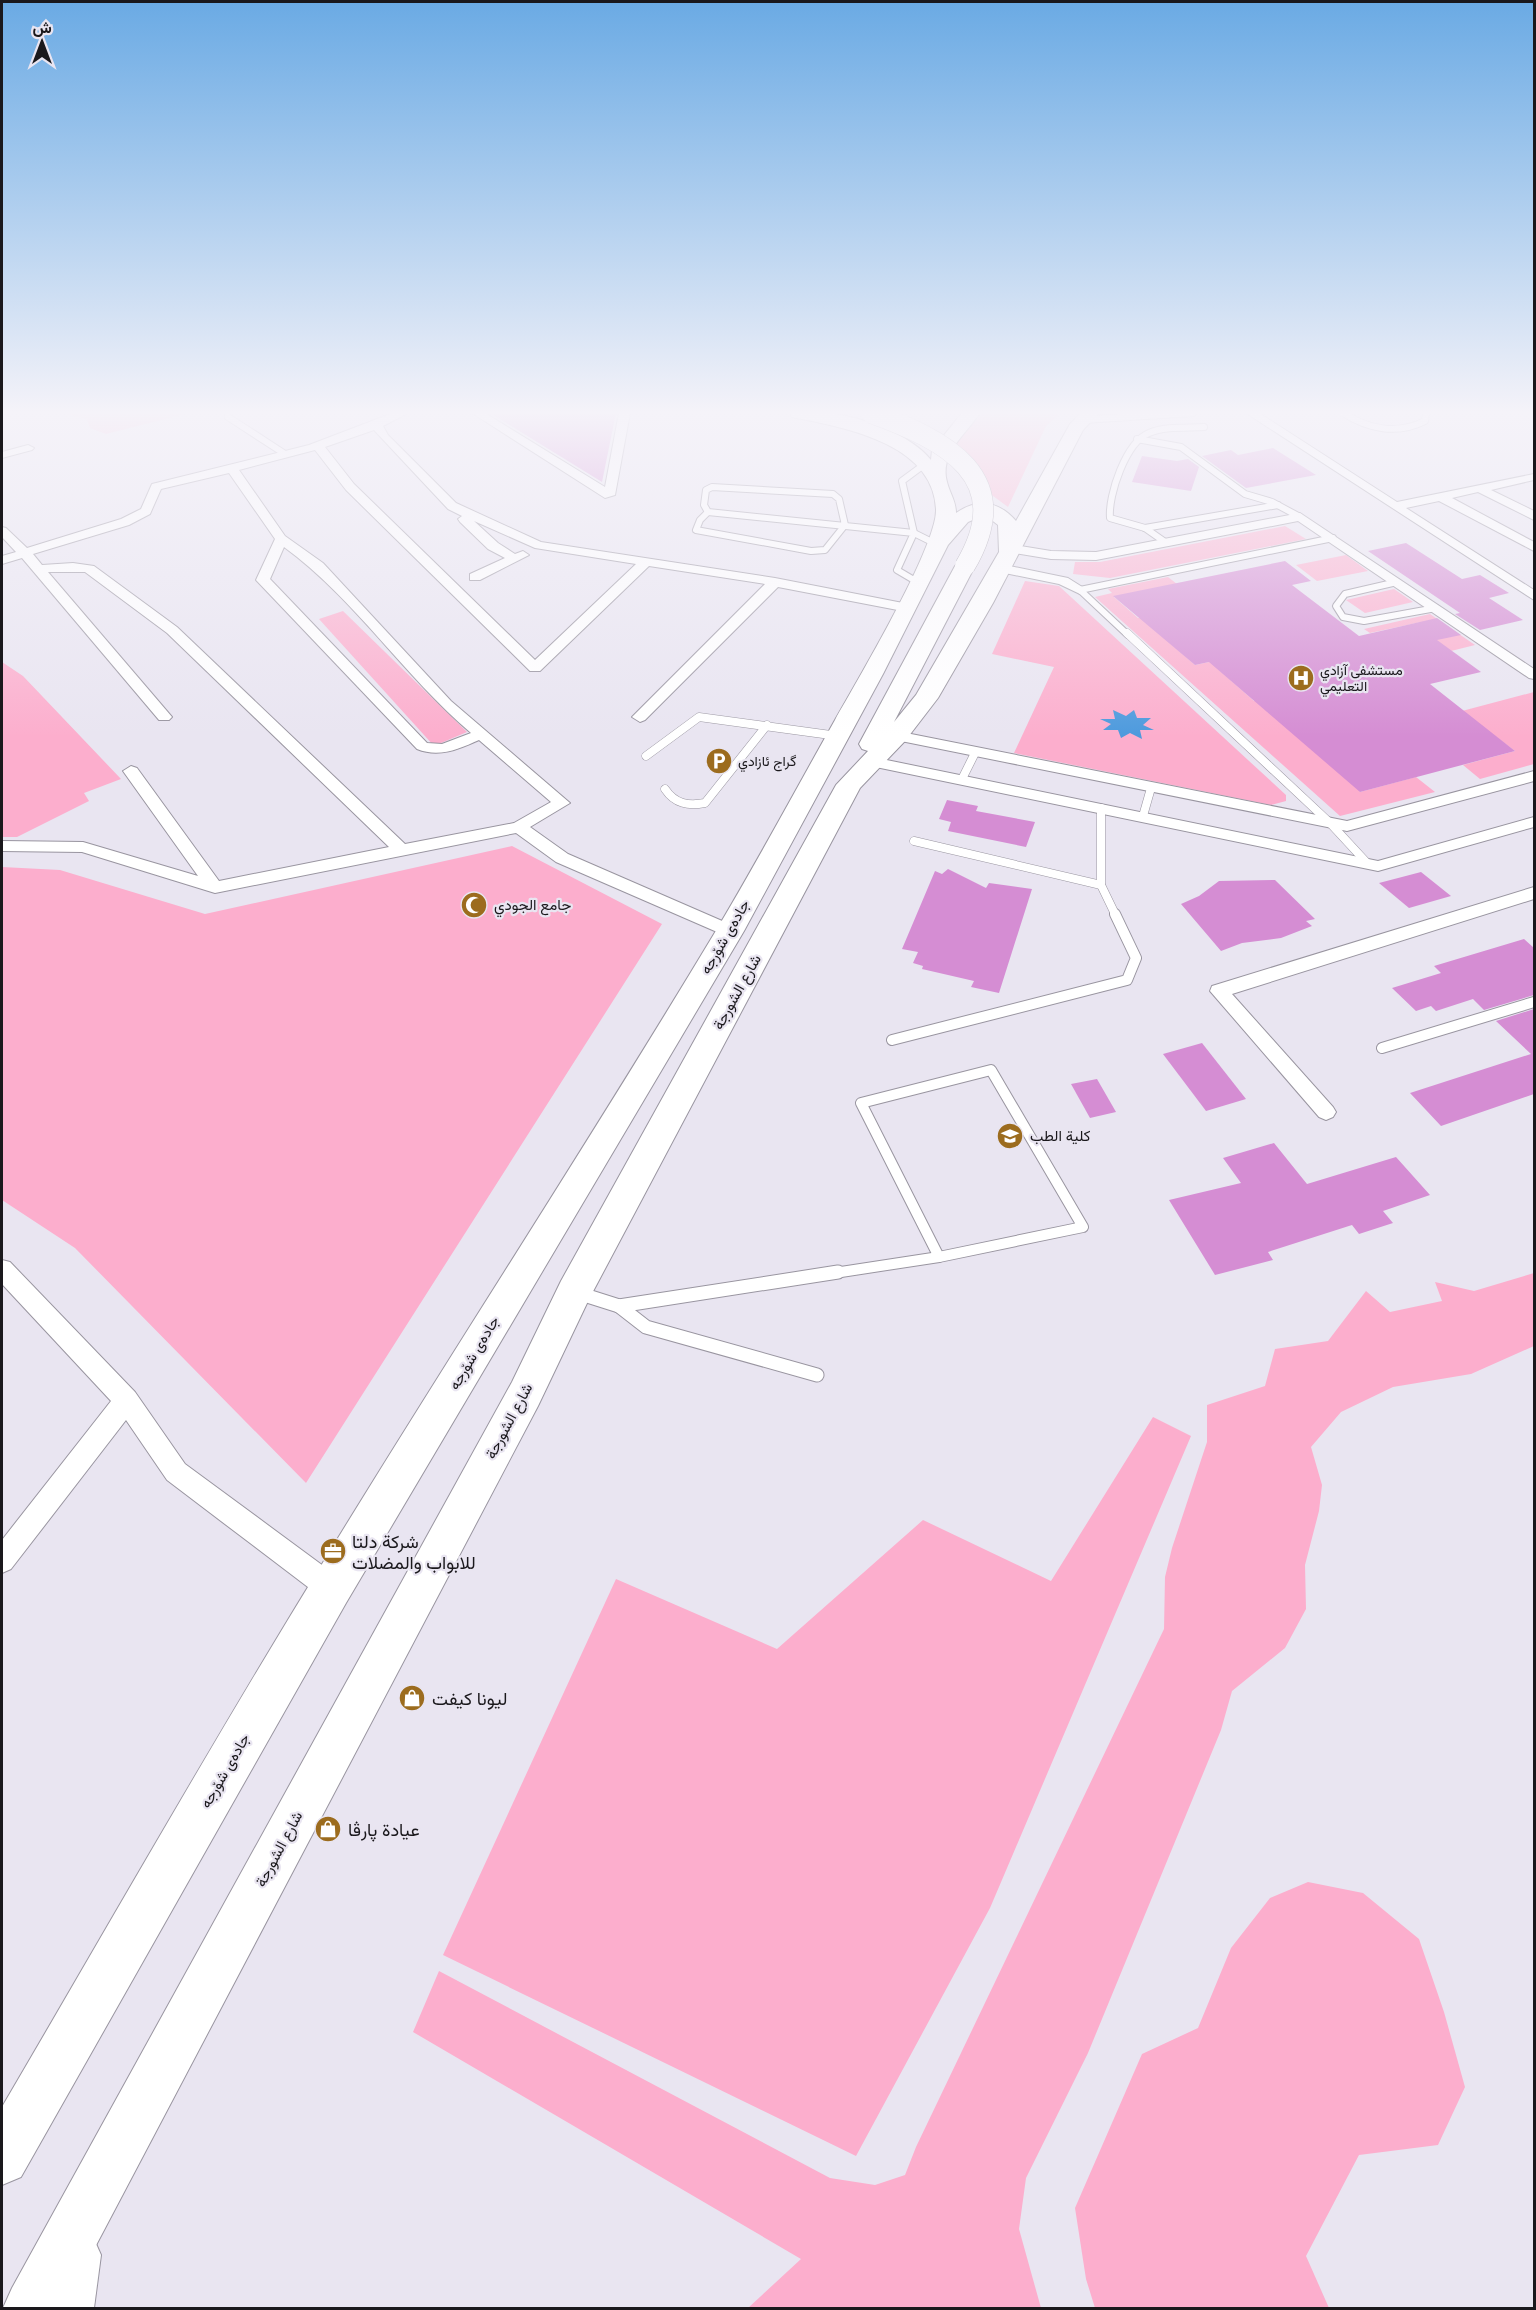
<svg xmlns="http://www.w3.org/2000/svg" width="1536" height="2310" font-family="Raleway,Vazirmatn,sans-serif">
<rect width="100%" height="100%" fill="#e9e5f1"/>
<!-- green -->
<g fill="#fcaecd">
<path d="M 62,413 L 189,413 L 106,434 L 90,428 L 87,419 Z"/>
<path d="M 983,413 L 1060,413 L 1046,426 L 1008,507 L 989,493 L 955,449 L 961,435 Z"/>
<path d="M 1285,526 L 1306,539 L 1110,578 L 1073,574 L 1075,562 L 1100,562 Z"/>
<path d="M 1346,555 L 1368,571 L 1317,581 L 1296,565 Z"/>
<path d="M 1168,577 L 1177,584 L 1114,597 L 1138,618 L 1201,605 L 1156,631 L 1195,665 L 1247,654 L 1219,670 L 1254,701 L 1311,688 L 1360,792 L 1416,777 L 1435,792 L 1340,816 L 1095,597 L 1112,593 L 1108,589 Z"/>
<path d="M 1025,581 L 1059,586 L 1286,795 L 1286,801 L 1271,805 L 1014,753 L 1054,667 L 992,654 Z"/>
<path d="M 1394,589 L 1413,602 L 1365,613 L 1346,600 Z"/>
<path d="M 343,611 L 467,732 L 434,746 L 319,619 Z"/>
<path d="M 1430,614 L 1475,645 L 1451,651 L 1434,639 L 1442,636 L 1421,622 L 1370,633 L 1364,629 Z"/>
<path d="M 2,662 L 23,676 L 121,779 L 84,793 L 89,801 L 17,837 L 2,837 Z"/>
<path d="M 1534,692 L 1534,764 L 1480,779 L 1463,765 L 1515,751 L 1462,711 Z"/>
<path d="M 512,846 L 662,924 L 306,1483 L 75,1248 L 2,1200 L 2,867 L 60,870 L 205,914 Z"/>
<path d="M 1534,1273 L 1534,1346 L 1471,1374 L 1393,1387 L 1341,1412 L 1311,1447 L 1322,1485 L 1319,1511 L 1305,1565 L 1306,1609 L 1285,1648 L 1232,1691 L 1221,1730 L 1088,2053 L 1026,2178 L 1019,2229 L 1041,2308 L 748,2308 L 801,2259 L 413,2032 L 439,1971 L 830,2178 L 875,2185 L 905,2175 L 916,2147 L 1164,1629 L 1165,1577 L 1172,1548 L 1207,1442 L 1207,1405 L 1265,1386 L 1275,1349 L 1328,1341 L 1366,1291 L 1390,1312 L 1442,1301 L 1435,1282 L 1474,1291 Z"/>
<path d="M 1153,1417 L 1191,1436 L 990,1908 L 856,2156 L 443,1955 L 616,1579 L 777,1649 L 923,1520 L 1051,1581 Z"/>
<path d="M 1308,1882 L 1363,1893 L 1419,1939 L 1444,2012 L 1465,2087 L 1438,2145 L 1359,2155 L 1306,2256 L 1329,2308 L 1095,2308 L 1086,2279 L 1075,2208 L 1142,2054 L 1198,2028 L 1231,1948 L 1270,1898 Z"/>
</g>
<!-- water -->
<path fill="#4d9add" d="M 1113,710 L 1126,716 L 1134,710 L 1137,718 L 1151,718 L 1143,725 L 1154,730 L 1140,730 L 1142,739 L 1130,733 L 1121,738 L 1118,730 L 1103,730 L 1111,724 L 1100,719 L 1115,719 Z"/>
<!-- building -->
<g fill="#d58dd3">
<path d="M 490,413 L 616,413 L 602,482 Z"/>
<path d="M 1273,448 L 1316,475 L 1246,488 L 1202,456 L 1231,450 L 1238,455 Z"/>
<path d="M 1142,456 L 1177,461 L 1188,459 L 1199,467 L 1191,491 L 1132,482 Z"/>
<path d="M 1406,543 L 1462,579 L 1480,575 L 1509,593 L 1489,598 L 1523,620 L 1480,630 L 1455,614 L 1460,613 L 1368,551 Z"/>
<path d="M 1285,561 L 1311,581 L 1292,585 L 1359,636 L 1437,618 L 1461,635 L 1437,640 L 1481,672 L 1430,684 L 1515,751 L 1360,792 L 1209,662 L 1195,665 L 1113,596 Z"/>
<path d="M 947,800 L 978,806 L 976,811 L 1035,822 L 1026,847 L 948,831 L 951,822 L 939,819 Z"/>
<path d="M 948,869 L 986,888 L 989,883 L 1032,889 L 999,993 L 971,987 L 974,981 L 922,969 L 923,966 L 913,963 L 918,952 L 902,949 L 935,871 L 942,874 Z"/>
<path d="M 1421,872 L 1451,896 L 1409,908 L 1379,883 Z"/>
<path d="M 1275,880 L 1315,919 L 1306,921 L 1312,926 L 1281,938 L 1242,943 L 1221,951 L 1181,904 L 1199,896 L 1219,881 Z"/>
<path d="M 1524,939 L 1534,948 L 1534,995 L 1484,1010 L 1473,999 L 1436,1011 L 1431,1006 L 1416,1011 L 1392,988 L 1441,973 L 1434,966 Z"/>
<path d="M 1534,1009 L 1534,1094 L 1441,1126 L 1410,1093 L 1531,1054 L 1496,1021 Z"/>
<path d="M 1202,1043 L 1246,1099 L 1206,1111 L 1163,1054 Z"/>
<path d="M 1097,1079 L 1116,1112 L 1090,1118 L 1071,1084 Z"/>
<path d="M 1274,1143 L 1307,1184 L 1396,1157 L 1430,1195 L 1383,1211 L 1393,1223 L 1359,1234 L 1352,1225 L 1268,1252 L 1273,1260 L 1215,1275 L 1169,1200 L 1241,1183 L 1223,1158 Z"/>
</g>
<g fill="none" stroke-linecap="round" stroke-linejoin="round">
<defs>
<g id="lane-far3">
<path d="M 1343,413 C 1368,429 1397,435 1425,421 L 1426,413"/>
<path d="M 228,417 L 285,454"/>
<path d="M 1137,439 L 1181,447 L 1245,494 L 1272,502 L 1300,517"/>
<path d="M 925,464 L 902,481 L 914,533 L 938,545"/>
<path d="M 708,512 L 700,520 L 696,530 L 811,551 L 825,550 L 845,525"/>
<path d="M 845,525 L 839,499 L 833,494 L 712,487 L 706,490 L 704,505 L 708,512 L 914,533 L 897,570 L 919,583"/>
<path d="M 1145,528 L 1278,505"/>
<path d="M 1165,542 L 1145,528 L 1110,518 C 1108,495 1126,442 1149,433 C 1165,426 1187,428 1204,427"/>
<path d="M 1397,582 L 1345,594 L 1336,606 L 1343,617 L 1364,621 L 1436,608"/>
<path d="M 1080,590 L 1128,635"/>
<path d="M 1080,590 L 1333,538"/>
</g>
<g id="lane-far2">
<path d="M 1127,633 L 1330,823 L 1367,863"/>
<path d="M 646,756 L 699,717 L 838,736"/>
<path d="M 962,779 L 975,753"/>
<path d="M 665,789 C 675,804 688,806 705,803 L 767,725"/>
<path d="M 1101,808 L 1101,885 L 1116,916"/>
<path d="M 1143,816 L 1151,788"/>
<path d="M 914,841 L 1101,885"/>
</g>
<g id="lane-far1">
<path d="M 892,1040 L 1127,980 L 1136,958 L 1115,914"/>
<path d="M 1382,1048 L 1534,1002"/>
<path d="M 991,1070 L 1083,1227 L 939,1257 L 861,1103 Z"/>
<path d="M 828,1274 L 939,1257"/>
</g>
<g id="lane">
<path d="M 578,1293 L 619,1306 L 838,1272"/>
<path d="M 619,1306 L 646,1327 L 817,1375"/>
</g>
<g id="street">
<path d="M 393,413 L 408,413 L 383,426 L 388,435 L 456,503 L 541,542 L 775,578 L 908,604 L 915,608 L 908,612 L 778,587 L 645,720 L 640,722 L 632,717 L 765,584 L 649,566 L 540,671 L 530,671 L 346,490 L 315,450 L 239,470 L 285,536 L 323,563 L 451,701 L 570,803 L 530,827 L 568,854 L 736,927 L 739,931 L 736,935 L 724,935 L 556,862 L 516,833 L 215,893 L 82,852 L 2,851 L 2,841 L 83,842 L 198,876 L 123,771 L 131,766 L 137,768 L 219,881 L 389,847 L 167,633 L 85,572 L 48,572 L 172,717 L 169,720 L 159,720 L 22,558 L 2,564 L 2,556 L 16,552 L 2,537 L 2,527 L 6,528 L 27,548 L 121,519 L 141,509 L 152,484 L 309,445 ZM 374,430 L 448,509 L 462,516 L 458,519 L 460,522 L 488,549 L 505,558 L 470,574 L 470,580 L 480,580 L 529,555 L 523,551 L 515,554 L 498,543 L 474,521 L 535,548 L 636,564 L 535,660 L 354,484 L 325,447 ZM 229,473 L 275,539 L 256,580 L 417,749 C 439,758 459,749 479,740 L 551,802 L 514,823 L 405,844 L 177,627 L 94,566 L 73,563 L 42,565 L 33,554 L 129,525 L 150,514 L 161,489 ZM 284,547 C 355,599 404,676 471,733 L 442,744 L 427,743 L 270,579 Z"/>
<path d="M 472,413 L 485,413 L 605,487 L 619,413 L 630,413 L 615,495 L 605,498 Z"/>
<path d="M 1134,413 L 1199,413 L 1194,416 L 1083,423 L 1077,420 L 1083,417 Z"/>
<path d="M 1246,413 L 1259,413 L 1397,502 L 1534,474 L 1534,480 L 1491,490 L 1534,511 L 1534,520 L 1478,492 L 1452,498 L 1534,542 L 1534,551 L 1439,501 L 1406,508 L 1534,590 L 1534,600 Z"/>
<path d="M 28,445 L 34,448 L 32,450 L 2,458 L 2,452 Z"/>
<path d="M 1300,513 L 1534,669 L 1534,679 L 1529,678 L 1298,521 L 1096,560 L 1051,559 L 1009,552 L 1003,548 L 1009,544 L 1051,551 L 1096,552 Z"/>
<path d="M 1000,564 L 1068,578 L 1087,590 L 1080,594 L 1059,584 L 995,571 L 993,568 Z"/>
<path d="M 896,731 L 1347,821 L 1534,771 L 1534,781 L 1347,831 L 891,739 L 888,736 L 891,733 Z"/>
<path d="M 872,757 L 1378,861 L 1534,817 L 1534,827 L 1378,871 L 866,765 L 864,762 L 866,759 Z"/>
<path d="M 1534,887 L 1534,899 L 1232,994 L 1333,1107 L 1336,1112 L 1333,1117 L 1326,1120 L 1319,1117 L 1210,991 L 1212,986 Z"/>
<path d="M 2,1260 L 10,1262 L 135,1392 L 185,1464 L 341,1579 L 344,1588 L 341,1597 L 331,1601 L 321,1597 L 167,1480 L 126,1420 L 11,1569 L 2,1573 L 2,1540 L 111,1401 L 2,1284 Z"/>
</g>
<path id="secondary" d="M 75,2229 L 93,2237 L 101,2255 L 94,2308 L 42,2308 L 49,2255 L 57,2237 Z"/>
<path id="primary" d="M 790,413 C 805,413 821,411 836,414 C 866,419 911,435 931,460 L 932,450 L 962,413 L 980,413 C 966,434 939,454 947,482 C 950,494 956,501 956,513 C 978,498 999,501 1016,521 L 1070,424 L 1081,413 L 1099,413 L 1083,430 L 993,603 L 938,698 L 905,741 L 860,788 L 589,1299 L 538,1406 L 63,2308 L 3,2308 L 12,2288 L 512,1382 L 561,1281 L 836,785 L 868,751 L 862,749 L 859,744 L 955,566 L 958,562 L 972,562 L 975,566 L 894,722 L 916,695 L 999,552 L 998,525 L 985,515 L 968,522 L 948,545 L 883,674 L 744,931 L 346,1603 L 21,2177 L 2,2185 L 2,2107 C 107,1928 210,1746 319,1569 C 449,1356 586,1147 714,934 C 756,864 795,791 835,720 C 857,681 938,545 936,509 C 933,442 841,427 792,417 Z"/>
</defs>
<!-- lane-far3 casing -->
<use href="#lane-far3" stroke="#9995a0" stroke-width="8"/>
<!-- lane-far2 casing -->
<use href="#lane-far2" stroke="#9995a0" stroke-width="9"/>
<!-- lane-far1 casing -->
<use href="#lane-far1" stroke="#9995a0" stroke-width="12"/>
<!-- lane casing -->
<use href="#lane" stroke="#9995a0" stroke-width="15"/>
<!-- street casing -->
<use href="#street" stroke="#9995a0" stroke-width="2"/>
<!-- secondary casing -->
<use href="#secondary" stroke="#9995a0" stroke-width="2"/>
<!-- primary casing -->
<use href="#primary" stroke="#9995a0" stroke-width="2"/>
<!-- lane-far3 -->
<use href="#lane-far3" stroke="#fff" stroke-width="6"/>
<!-- lane-far2 -->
<use href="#lane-far2" stroke="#fff" stroke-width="8"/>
<!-- lane-far1 -->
<use href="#lane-far1" stroke="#fff" stroke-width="10"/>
<!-- lane -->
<use href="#lane" stroke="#fff" stroke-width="13"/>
<!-- street -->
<use href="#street" fill="#fff" fill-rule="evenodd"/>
<!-- secondary -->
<use href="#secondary" fill="#fff" fill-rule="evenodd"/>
<!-- primary -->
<use href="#primary" fill="#fff" fill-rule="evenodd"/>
<defs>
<path id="primary-bridge" d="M 871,413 C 946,440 1018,477 965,566"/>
</defs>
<!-- primary-bridge casing -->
<use href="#primary-bridge" stroke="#9995a0" stroke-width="21" stroke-linecap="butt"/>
<!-- primary-bridge -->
<use href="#primary-bridge" stroke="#fff" stroke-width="20"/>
</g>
<!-- sky -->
<linearGradient id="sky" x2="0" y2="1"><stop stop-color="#6aaae4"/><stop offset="0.56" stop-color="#f5f3f9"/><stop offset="1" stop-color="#f5f3f9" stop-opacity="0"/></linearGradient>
<rect width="1536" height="737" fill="url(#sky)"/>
<!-- icons -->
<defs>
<symbol id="hospital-disc" viewBox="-11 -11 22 22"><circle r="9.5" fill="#9c6c1e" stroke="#e9e5f1"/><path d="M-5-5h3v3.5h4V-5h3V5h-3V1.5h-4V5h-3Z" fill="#fff"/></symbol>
<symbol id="parking-disc" viewBox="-11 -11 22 22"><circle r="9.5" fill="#9c6c1e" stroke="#e9e5f1"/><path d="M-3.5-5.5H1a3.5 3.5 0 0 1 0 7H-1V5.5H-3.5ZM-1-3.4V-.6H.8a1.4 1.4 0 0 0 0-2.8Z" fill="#fff"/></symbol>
<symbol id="mosque-disc" viewBox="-11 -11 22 22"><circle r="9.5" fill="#9c6c1e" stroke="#e9e5f1"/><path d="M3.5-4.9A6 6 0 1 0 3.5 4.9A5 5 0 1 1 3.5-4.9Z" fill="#fff"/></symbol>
<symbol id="university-disc" viewBox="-11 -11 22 22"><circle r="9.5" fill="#9c6c1e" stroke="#e9e5f1"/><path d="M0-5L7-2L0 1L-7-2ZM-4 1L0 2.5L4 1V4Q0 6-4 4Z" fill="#fff"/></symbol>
<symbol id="office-disc" viewBox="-11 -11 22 22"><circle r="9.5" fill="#9c6c1e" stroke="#e9e5f1"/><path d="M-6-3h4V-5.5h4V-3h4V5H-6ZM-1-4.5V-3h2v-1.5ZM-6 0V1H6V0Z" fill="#fff"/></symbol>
<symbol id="shop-disc" viewBox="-11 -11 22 22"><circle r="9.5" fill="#9c6c1e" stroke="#e9e5f1"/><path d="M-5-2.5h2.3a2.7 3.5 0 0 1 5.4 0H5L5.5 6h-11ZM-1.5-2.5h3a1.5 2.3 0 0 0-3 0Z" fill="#fff"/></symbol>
</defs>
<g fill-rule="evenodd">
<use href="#hospital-disc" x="1286" y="663" width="30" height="30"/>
<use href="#parking-disc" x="704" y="746" width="30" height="30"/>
<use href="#mosque-disc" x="459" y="890" width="30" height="30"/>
<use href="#university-disc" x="995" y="1121" width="30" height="30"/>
<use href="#office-disc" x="318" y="1536" width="30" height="30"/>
<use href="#shop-disc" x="397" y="1683" width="30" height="30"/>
<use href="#shop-disc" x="313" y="1814" width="30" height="30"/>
</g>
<g text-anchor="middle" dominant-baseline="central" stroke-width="4.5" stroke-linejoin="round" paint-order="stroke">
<!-- far-poi labels -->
<g font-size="14" fill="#1a181c" stroke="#e9e5f1" text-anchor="start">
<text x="1320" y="670">مستشفى آزادي<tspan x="1320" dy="16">التعليمي</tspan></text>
<text x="738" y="761">گراج ئازادي</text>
</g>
<!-- poi labels -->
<g font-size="15" fill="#1a181c" stroke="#e9e5f1" text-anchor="start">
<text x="494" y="905">جامع الجودي</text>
<text x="1030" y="1136">كلية الطب</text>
</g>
<!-- street labels -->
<g font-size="15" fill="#1a181c" stroke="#e9e5f1">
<text transform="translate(725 937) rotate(-60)">جادەی شۆرجە</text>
<text transform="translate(737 992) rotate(-61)">شارع الشورجة</text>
<text transform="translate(474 1353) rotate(-59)">جادەی شۆرجە</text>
<text transform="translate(509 1421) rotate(-62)">شارع الشورجة</text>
<text transform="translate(225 1771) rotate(-60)">جادەی شۆرجە</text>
<text transform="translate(279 1849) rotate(-62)">شارع الشورجة</text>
</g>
<!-- near-poi labels -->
<g font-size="18" fill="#1a181c" stroke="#e9e5f1" text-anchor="start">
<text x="352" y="1541">شركة دلتا<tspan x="352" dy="21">للابواب والمضلات</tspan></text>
<text x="432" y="1698">ليونا كيفت</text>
<text x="348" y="1829">عيادة پارڤا</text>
</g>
</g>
<!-- border -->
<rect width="1536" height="2310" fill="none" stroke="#1a181c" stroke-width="6"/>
<!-- north arrow -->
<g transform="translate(42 42)" stroke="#e9e5f1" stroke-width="4.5" paint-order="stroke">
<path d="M0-4.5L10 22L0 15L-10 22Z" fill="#1a181c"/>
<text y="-9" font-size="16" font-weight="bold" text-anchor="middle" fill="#1a181c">ش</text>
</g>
</svg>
